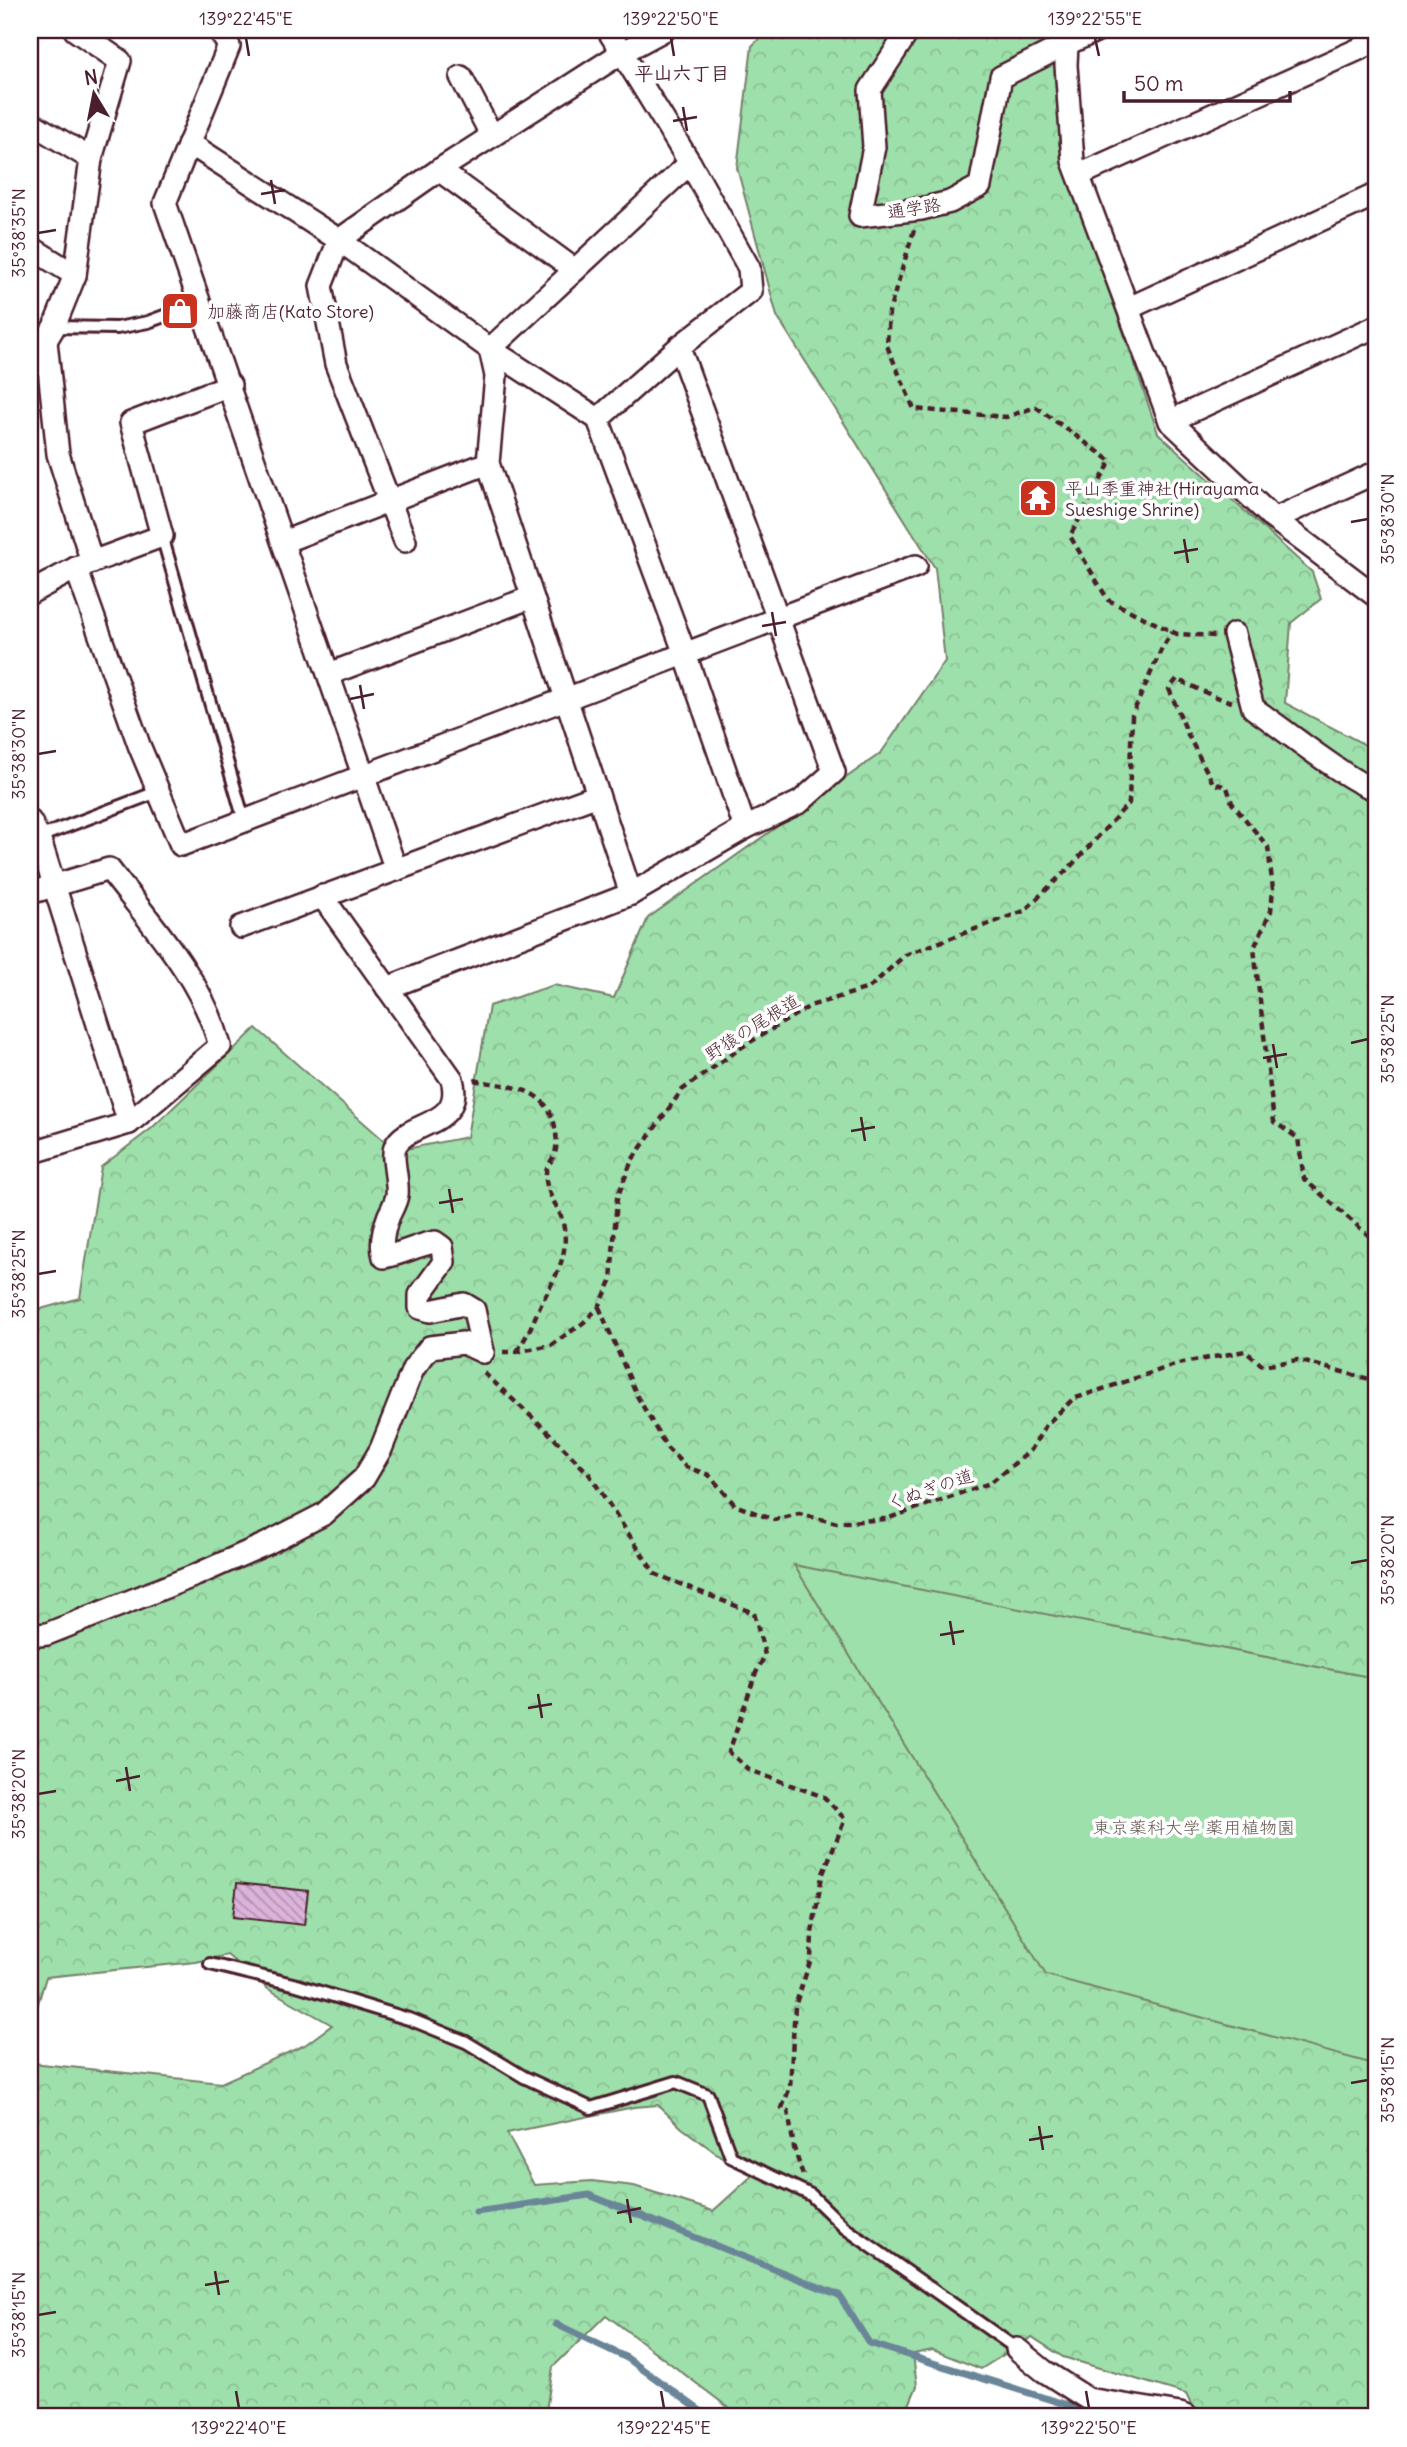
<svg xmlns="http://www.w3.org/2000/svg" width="1407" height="2447" font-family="Delius,'Klee One',sans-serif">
<defs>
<pattern id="forest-crowns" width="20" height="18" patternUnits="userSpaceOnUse" patternTransform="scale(1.75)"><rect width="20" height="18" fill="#9ee0ab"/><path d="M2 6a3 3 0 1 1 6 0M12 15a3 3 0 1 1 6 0" fill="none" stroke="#8ac093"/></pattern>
<pattern id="building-back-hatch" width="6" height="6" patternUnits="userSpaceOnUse" patternTransform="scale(1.75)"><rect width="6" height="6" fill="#dbb3db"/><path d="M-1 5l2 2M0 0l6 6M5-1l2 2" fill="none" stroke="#b491b2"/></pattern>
</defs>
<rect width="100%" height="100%" fill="#fff"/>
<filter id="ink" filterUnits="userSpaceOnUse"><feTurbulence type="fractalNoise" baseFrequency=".0143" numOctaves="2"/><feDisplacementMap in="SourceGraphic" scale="14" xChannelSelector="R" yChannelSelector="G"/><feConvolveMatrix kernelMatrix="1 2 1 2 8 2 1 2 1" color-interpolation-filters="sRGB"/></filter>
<g filter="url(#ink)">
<!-- forest -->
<path fill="url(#forest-crowns)" stroke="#74806b" stroke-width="2" fill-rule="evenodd" d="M 768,30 L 1066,30 L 1059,144 L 1158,433 L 1312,572 L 1321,599 L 1291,623 L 1285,703 L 1377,751 L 1377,2417 L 1197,2417 L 1186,2394 L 1063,2357 L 1032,2337 L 981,2369 L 933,2350 L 913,2354 L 917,2386 L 904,2417 L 741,2417 L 606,2315 L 553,2367 L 545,2417 L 30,2417 L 30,2056 L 32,2063 L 221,2083 L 305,2045 L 332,2025 L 268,1989 L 227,1955 L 196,1962 L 46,1977 L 30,2030 L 30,1312 L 80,1298 L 101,1167 L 152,1128 L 256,1028 L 396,1151 L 467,1137 L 489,1006 L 554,985 L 614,998 L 648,918 L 881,753 L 945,661 L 935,568 L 777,316 L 737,168 L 752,46 ZM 658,2105 L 682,2128 L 723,2158 L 764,2165 L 713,2211 L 634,2186 L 592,2181 L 534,2185 L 507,2133 L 634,2107 Z"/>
<!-- garden -->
<path fill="#9ee0ab" stroke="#74806b" stroke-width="2" d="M 794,1565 L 1364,1676 L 1377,1681 L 1377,2065 L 1046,1975 Z"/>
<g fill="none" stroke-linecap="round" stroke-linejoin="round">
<!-- stream -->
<g stroke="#6a8598" stroke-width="7">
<path d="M 476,2212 L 589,2195 L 839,2295 L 869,2343 L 1106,2417"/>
<path d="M 556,2324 L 627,2358 L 709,2417"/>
</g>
</g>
<!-- building -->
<path fill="url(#building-back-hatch)" stroke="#4a1f2b" stroke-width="2" d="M 237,1883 L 308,1891 L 304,1925 L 233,1917 Z"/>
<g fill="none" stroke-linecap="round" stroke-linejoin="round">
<defs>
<g id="lane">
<path d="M 54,327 L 117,328 L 148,322 L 199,303"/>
<path d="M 162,536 L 244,820"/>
<path d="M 39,837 L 157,792"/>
<path d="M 210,1964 L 297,1985 L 412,2020 L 466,2042 L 524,2077 L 591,2108 L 676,2082 L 708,2095 L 731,2157 L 811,2195 L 845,2228 L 1017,2349"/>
</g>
<g id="street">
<path d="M 219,30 L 229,46 L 165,203 L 396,870"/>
<path d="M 909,30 L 870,90 L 874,147 L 860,216 L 921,209 L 950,202 L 980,186 L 1001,77 L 1067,44"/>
<path d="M 1098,30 L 1067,44 L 1066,65 L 1073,161 L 1170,421 L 1274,519 L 1377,597"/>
<path d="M 461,77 L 492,136"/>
<path d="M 30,122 L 91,159"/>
<path d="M 189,143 L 339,240 L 490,349 L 496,376 L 488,463 L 631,894 L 387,988"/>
<path d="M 439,170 L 575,270"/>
<path d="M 1079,175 L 1377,41"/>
<path d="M 30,247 L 75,275"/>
<path d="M 1129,308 L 1377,194"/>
<path d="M 46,341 L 58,454 L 92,562"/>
<path d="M 679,347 L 834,772 L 800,802 L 745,828"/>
<path d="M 30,367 L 54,327 L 75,275 L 91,159 L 120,61 L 75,30"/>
<path d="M 598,419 L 679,347 L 751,291 L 749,268 L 690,163 L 608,30"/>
<path d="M 1170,421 L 1377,326"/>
<path d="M 1274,519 L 1377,472"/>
<path d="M 405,541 L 336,364 L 321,286 L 339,240 L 439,170 L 623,52 L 664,30"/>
<path d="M 283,542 L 488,463"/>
<path d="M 76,568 L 139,745 L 181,845 L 916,566"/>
<path d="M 30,593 L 76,568 L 162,536 L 131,423 L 230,385"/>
<path d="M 1234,634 L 1253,708 C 1274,722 1359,790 1377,789"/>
<path d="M 329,674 L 532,597"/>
<path d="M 30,821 L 39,837 L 129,1123"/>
<path d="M 30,893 L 109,869 C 151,924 202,978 220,1046 L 129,1123 L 30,1153"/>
<path d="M 631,894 L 745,828 L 685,654 L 598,419 L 490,349 L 690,163"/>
<path d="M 322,896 L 452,1079 C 465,1128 407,1120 395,1147 C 391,1157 399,1182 397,1195 C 396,1202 392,1209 389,1215 C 384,1228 380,1244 384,1257 C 402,1254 417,1245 435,1242 L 442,1247 L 444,1262 L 420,1295 L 420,1308 L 430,1311 L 464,1304 L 474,1310 L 483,1352"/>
<path d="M 241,927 L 598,795"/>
<path d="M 30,1636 L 47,1634 L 196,1575 L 266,1544 L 324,1514 L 364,1478 L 381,1449 L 413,1369 L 430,1347 L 463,1343 L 483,1352"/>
<path d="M 1017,2349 L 1044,2371 L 1088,2399 L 1180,2414 L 1187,2417"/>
</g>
</defs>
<!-- lane casing -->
<use href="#lane" stroke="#4a1f2b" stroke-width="16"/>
<!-- street casing -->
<use href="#street" stroke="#4a1f2b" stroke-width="26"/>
<!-- path -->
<g stroke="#4a1f2b" stroke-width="4.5" stroke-dasharray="7 5" stroke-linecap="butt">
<path d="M 914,230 L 889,312 L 887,346 L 914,409 L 1006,417 L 1036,407 L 1111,461 L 1070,536 L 1108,600 L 1177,634 L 1216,636"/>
<path d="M 1232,702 L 1213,696 L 1177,679 L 1169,689 L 1189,737 L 1213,783 L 1227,787 L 1232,803 L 1268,847 L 1273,889 L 1271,911 L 1254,948 L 1274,1122 L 1298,1138 L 1304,1179 L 1377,1243"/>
<path d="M 474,1080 C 499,1086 530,1084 547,1107 C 555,1118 559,1140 555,1153 C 553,1160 546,1166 546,1173 C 544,1193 559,1205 563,1223 C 571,1260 551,1281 537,1313 C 531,1327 526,1338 517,1351"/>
<path d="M 599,1307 L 637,1396 L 667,1448 L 686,1467 L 709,1475 L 735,1505 L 774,1520 L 799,1514 L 837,1523 L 886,1519 L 990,1483 L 1031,1450 L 1046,1425 L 1073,1399 L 1178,1364 L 1245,1351 L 1263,1366 L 1297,1360 L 1377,1381"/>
<path d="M 503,1352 L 516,1352 L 551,1345 L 583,1323 L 599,1307 L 611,1281 L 617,1198 L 632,1160 L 682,1090 L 742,1047 L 810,1006 L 869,988 L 905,955 L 1024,911 L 1071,866 L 1129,803 L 1132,715 L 1162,648 L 1172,632"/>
<path d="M 484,1373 L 545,1429 L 589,1474 L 655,1574 L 754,1613 L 765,1655 L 755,1675 L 729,1752 L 749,1770 L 824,1797 L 845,1819 L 822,1876 L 812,1933 L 811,1959 L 795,2006 L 790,2087 L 782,2108 L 788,2111 L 794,2148 L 803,2175"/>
</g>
<!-- lane -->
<use href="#lane" stroke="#fff" stroke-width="10"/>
<!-- street -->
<use href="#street" stroke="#fff" stroke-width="21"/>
</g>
</g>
<!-- ticks -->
<path fill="none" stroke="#4a1f2b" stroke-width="2.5" d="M 246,38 L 249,56M 671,38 L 674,56M 1095,38 L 1099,56M 683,107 L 687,131M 673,121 L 697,117M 271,180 L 275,204M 261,194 L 285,190M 38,233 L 56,230M 1351,522 L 1368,519M 1184,539 L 1188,563M 1174,553 L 1198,549M 772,612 L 776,636M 762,626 L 786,622M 360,685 L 364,709M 350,699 L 374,694M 38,754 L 56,751M 1351,1043 L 1368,1039M 1273,1044 L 1277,1068M 1263,1058 L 1287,1054M 861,1117 L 865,1141M 851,1131 L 875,1127M 449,1189 L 453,1213M 439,1203 L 463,1199M 38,1274 L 56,1271M 1351,1563 L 1368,1560M 950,1621 L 954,1645M 940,1635 L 964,1631M 538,1694 L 542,1718M 528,1708 L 552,1704M 126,1767 L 130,1791M 116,1781 L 140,1776M 38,1794 L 56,1791M 1351,2083 L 1368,2080M 1039,2126 L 1043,2150M 1029,2140 L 1053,2136M 627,2199 L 631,2223M 617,2213 L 641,2208M 215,2271 L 219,2295M 205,2285 L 229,2281M 38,2315 L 56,2312M 236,2391 L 239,2408M 661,2391 L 664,2408M 1086,2391 L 1089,2408"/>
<!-- icons -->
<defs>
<symbol id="shop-square" viewBox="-11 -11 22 22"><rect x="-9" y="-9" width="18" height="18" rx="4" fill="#c8321e" stroke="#fff"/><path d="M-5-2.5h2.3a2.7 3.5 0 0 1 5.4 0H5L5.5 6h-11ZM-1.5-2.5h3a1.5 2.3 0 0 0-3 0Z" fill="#fff"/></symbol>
<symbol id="temple-square" viewBox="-11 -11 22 22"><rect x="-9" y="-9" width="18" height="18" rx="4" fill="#c8321e" stroke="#fff"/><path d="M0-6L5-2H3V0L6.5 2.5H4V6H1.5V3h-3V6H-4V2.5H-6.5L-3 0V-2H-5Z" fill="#fff"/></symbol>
</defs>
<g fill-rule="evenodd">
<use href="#shop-square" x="158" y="289" width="44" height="44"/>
<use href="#temple-square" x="1016" y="476" width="44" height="44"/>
</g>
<g text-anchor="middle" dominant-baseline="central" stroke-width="7" stroke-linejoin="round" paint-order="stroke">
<!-- street labels -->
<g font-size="18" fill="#4a1f2b" stroke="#fff">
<text transform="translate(914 208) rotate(-9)">通学路</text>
<text transform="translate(752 1027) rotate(-32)">野猿の尾根道</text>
<text transform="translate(930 1489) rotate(-19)">くぬぎの道</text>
</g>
<!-- poi labels -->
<g font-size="18" fill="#4a1f2b" stroke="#fff" text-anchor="start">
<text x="207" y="311">加藤商店(Kato Store)</text>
<text x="1065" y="488">平山季重神社(Hirayama<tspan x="1065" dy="21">Sueshige Shrine)</tspan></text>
</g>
<!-- park labels -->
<g font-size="18" fill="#635951" stroke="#fff">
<text x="1194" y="1827">東京薬科大学 薬用植物園</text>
</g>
<!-- neighbourhood labels -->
<g font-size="19" font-weight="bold" fill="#4a1f2b" stroke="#fff">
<text x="682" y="73">平山六丁目</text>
</g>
</g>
<!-- margin -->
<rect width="1407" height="2447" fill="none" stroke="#fff" stroke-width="77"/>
<!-- north arrow -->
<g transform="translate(94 94) rotate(350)" stroke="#ffffff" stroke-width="5" paint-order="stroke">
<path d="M0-5L12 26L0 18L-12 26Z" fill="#4a1f2b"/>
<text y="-10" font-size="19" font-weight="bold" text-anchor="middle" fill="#4a1f2b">N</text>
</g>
<!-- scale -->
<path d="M1124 91v10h166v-10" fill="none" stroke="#4a1f2b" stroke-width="3.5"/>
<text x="1134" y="91" font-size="21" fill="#4a1f2b" stroke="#ffffff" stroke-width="5" paint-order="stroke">50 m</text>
<rect x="38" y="38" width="1330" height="2370" fill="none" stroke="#4a1f2b" stroke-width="2.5"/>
<g font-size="18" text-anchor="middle" fill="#4a1f2b">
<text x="246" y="25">139°22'45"E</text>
<text x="671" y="25">139°22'50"E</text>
<text x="1095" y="25">139°22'55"E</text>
<text transform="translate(19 233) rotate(-90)" y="6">35°38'35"N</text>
<text transform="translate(1388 519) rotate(-90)" y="6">35°38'30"N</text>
<text transform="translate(19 754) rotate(-90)" y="6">35°38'30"N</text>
<text transform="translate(1388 1039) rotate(-90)" y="6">35°38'25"N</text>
<text transform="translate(19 1274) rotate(-90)" y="6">35°38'25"N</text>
<text transform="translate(1388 1560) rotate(-90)" y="6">35°38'20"N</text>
<text transform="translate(19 1794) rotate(-90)" y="6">35°38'20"N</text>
<text transform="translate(1388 2080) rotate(-90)" y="6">35°38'15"N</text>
<text transform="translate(19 2315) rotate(-90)" y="6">35°38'15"N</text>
<text x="239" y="2434">139°22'40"E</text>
<text x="664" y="2434">139°22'45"E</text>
<text x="1089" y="2434">139°22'50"E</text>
</g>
</svg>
